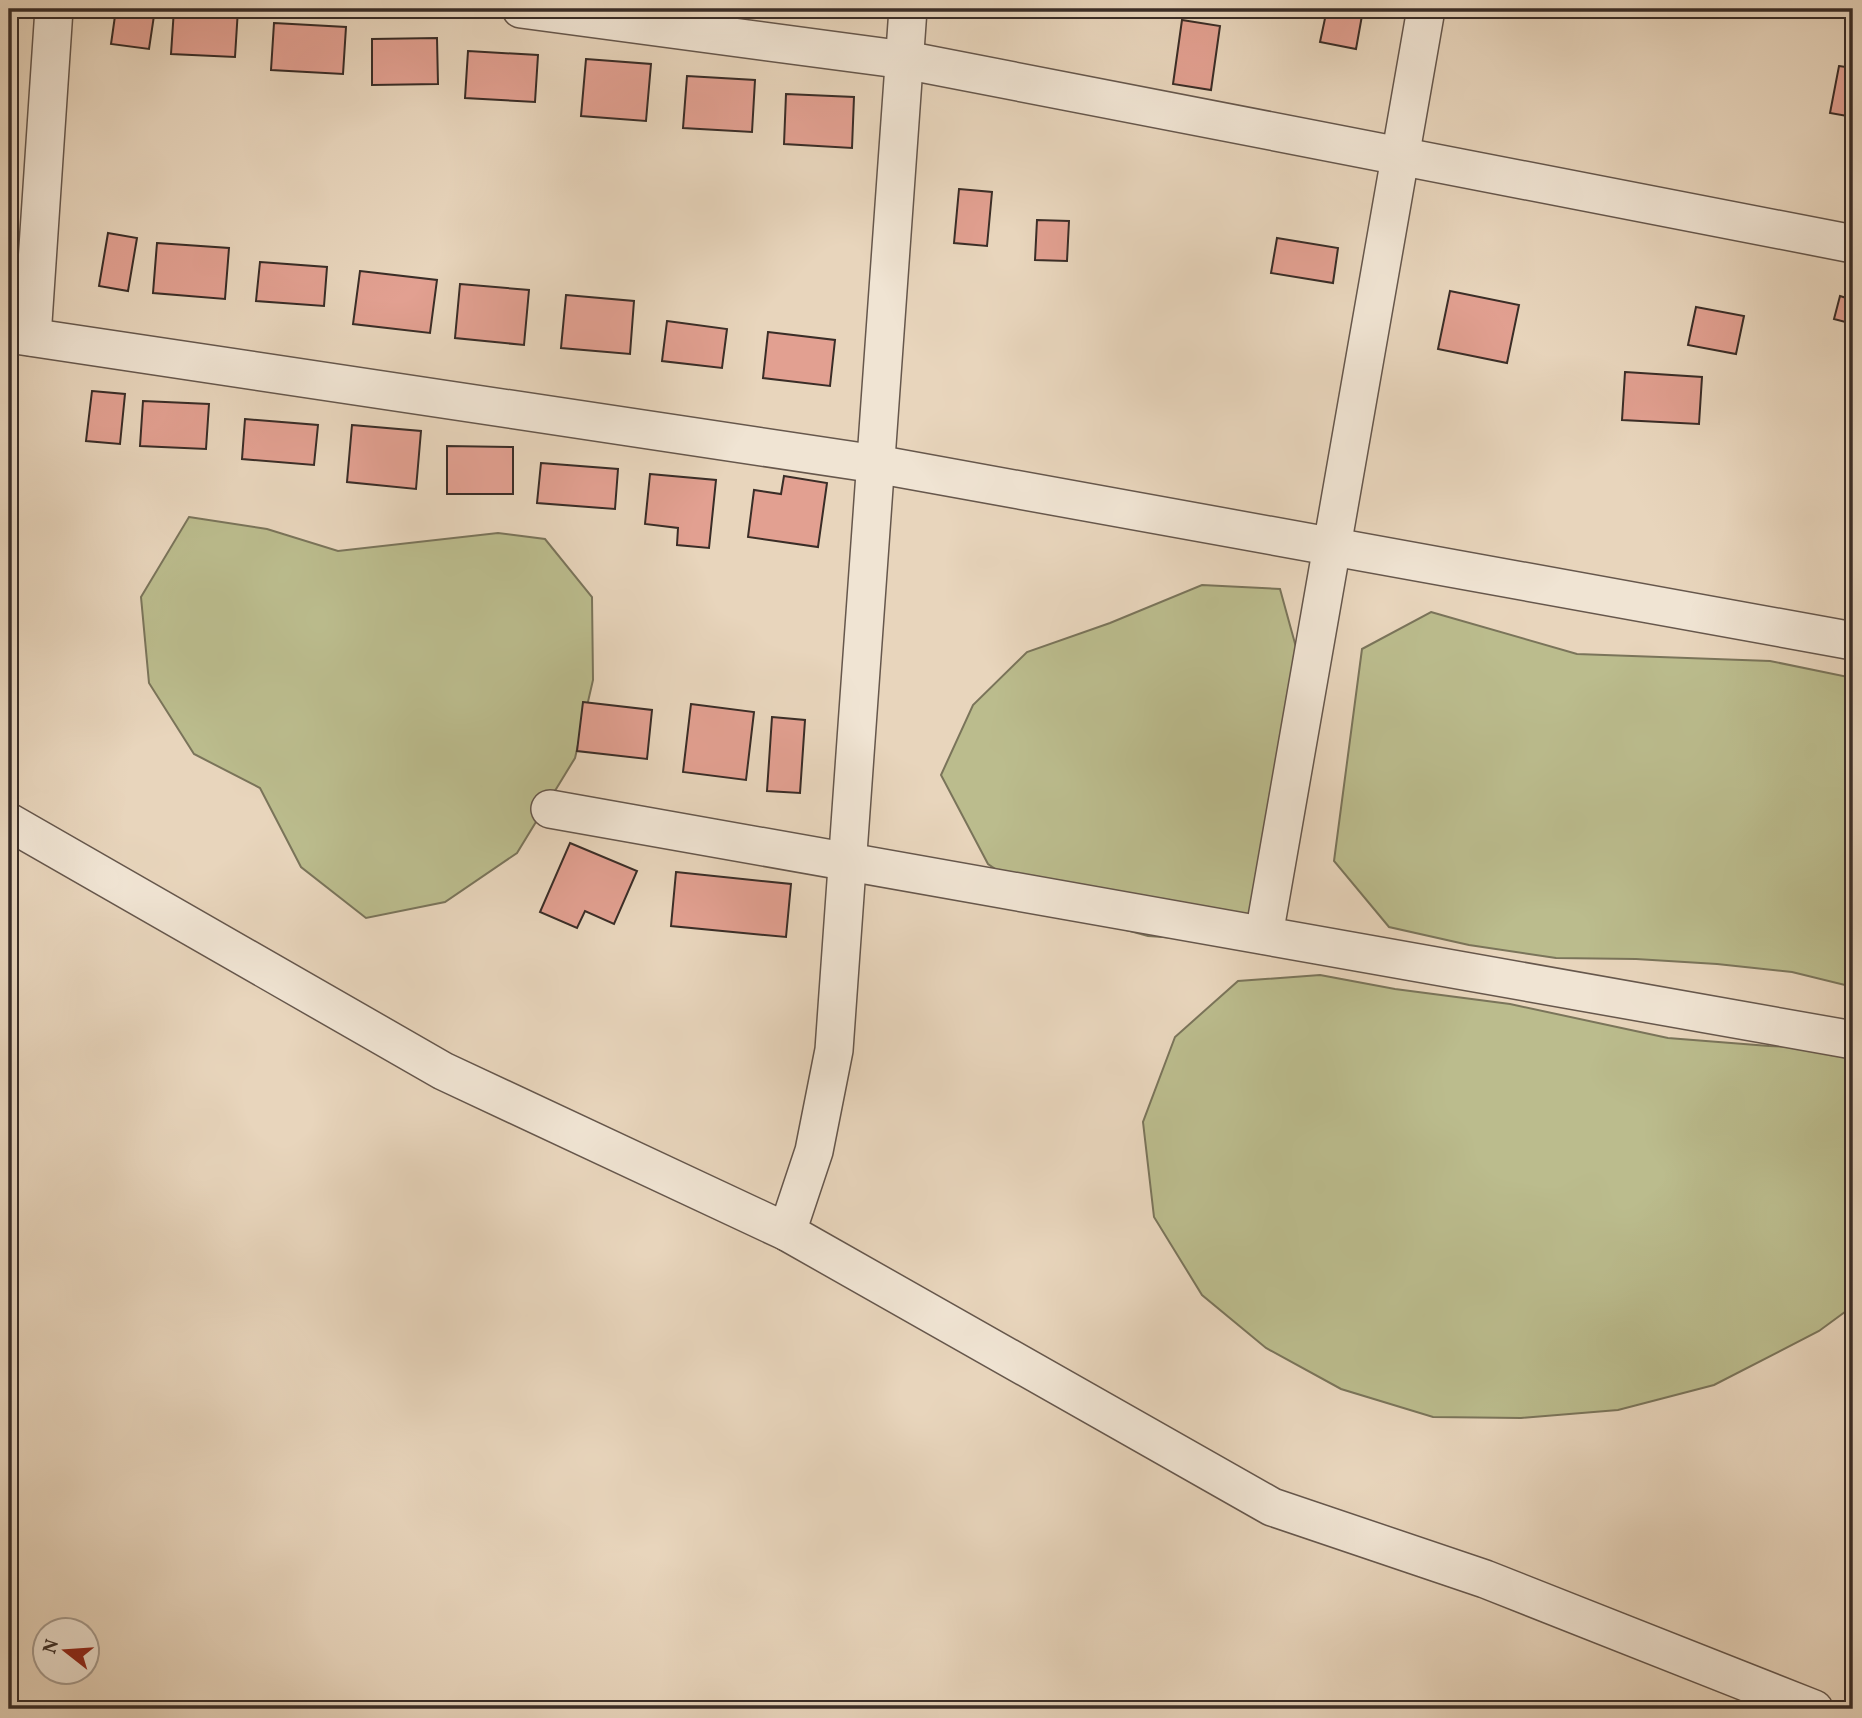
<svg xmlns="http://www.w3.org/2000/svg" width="1862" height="1718" font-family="Vollkorn,serif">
<rect width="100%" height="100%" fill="#e8d5bc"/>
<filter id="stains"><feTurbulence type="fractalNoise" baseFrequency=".00286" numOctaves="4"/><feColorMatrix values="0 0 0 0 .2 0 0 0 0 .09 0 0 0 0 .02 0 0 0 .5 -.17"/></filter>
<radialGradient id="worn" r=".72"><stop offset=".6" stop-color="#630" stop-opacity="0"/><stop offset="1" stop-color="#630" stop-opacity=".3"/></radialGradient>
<!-- green -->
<g fill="#bbbc8d" stroke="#7a745a" stroke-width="2">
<path d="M 189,517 L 267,529 L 338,551 L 498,533 L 545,539 L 592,597 L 593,680 L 575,758 L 517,853 L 445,902 L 366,918 L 301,867 L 260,788 L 194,754 L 149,683 L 141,597 Z"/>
<path d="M 1202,585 L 1280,589 L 1299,658 L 1282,894 L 1221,941 L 1148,936 L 1057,911 L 988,864 L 941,775 L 973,705 L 1027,652 L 1110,623 Z"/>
<path d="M 1431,612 L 1577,654 L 1770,661 L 1853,678 L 1853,987 L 1792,972 L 1717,964 L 1636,959 L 1556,958 L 1469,945 L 1389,927 L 1334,861 L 1362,649 Z"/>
<path d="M 1320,975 L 1395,989 L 1510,1004 L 1668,1038 L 1769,1046 L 1853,1049 L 1853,1306 L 1819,1331 L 1714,1385 L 1618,1410 L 1521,1418 L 1433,1417 L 1341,1389 L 1266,1348 L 1202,1295 L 1154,1217 L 1143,1122 L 1175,1037 L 1238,981 Z"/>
</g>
<!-- building -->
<g fill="#e2a091" stroke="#3a2d27" stroke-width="2">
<path d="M 116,9 L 155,9 L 149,49 L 111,44 Z"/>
<path d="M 174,9 L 238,9 L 235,57 L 171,54 Z"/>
<path d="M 1327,9 L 1363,10 L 1356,49 L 1320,42 Z"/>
<path d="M 1182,20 L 1220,26 L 1211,90 L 1173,84 Z"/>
<path d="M 274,23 L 346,27 L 343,74 L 271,70 Z"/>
<path d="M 437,38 L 438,84 L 372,85 L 372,39 Z"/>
<path d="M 468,51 L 538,55 L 535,102 L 465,98 Z"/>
<path d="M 586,59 L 651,64 L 646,121 L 581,116 Z"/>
<path d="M 1839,66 L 1853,68 L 1853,117 L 1830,113 Z"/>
<path d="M 687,76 L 755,80 L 752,132 L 683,128 Z"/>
<path d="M 786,94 L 854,97 L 852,148 L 784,144 Z"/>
<path d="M 959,189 L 992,192 L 987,246 L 954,243 Z"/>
<path d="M 1037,220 L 1069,221 L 1067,261 L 1035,260 Z"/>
<path d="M 108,233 L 137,238 L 128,291 L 99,286 Z"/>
<path d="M 1277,238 L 1338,248 L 1333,283 L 1271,273 Z"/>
<path d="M 157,243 L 229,248 L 225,299 L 153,293 Z"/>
<path d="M 260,262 L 327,267 L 324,306 L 256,301 Z"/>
<path d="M 360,271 L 437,280 L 430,333 L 353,324 Z"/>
<path d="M 460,284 L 529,290 L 524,345 L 455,338 Z"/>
<path d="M 1450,291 L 1519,305 L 1507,363 L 1438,349 Z"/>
<path d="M 566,295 L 634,301 L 630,354 L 561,348 Z"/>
<path d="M 1840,296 L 1853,300 L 1853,324 L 1834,319 Z"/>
<path d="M 1696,307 L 1744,316 L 1736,354 L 1688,345 Z"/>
<path d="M 667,321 L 727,329 L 722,368 L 662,361 Z"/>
<path d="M 768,332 L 835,340 L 830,386 L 763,378 Z"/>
<path d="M 1625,372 L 1702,377 L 1699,424 L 1622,420 Z"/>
<path d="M 92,391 L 125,394 L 120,444 L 86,441 Z"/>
<path d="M 143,401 L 209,404 L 206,449 L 140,446 Z"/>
<path d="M 245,419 L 318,425 L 314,465 L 242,459 Z"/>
<path d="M 352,425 L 421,431 L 416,489 L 347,482 Z"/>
<path d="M 447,446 L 513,447 L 513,494 L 447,494 Z"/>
<path d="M 541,463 L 618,469 L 615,509 L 537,503 Z"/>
<path d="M 650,474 L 716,480 L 709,548 L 677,545 L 678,528 L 645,524 Z"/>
<path d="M 784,476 L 827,483 L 818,547 L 748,537 L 754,490 L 781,494 Z"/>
<path d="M 583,702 L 652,710 L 647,759 L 577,751 Z"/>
<path d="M 691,704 L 754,712 L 746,780 L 683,772 Z"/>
<path d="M 772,717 L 805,720 L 800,793 L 767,791 Z"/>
<path d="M 570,843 L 637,871 L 614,924 L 585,911 L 577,928 L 540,912 Z"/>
<path d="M 676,872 L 791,884 L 786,937 L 671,926 Z"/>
</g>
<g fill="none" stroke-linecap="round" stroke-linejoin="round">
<defs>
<g id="minor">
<path d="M 521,9 L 905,60 L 1853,244"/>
<path d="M 9,334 L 876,464 L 1853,641"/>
<path d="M 32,337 L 54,9"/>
<path d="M 550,809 L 1853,1040"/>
<path d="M 9,822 L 443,1071 L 787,1232 L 1272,1507 L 1485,1579 L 1814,1709"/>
<path d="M 1264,935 L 1426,9"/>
<path d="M 787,1232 L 814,1151 L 834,1050 L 908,9"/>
</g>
</defs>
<!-- minor casing -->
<use href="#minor" stroke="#66574c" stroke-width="40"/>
<!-- minor -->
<use href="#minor" stroke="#f0e4d3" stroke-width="37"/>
</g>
<!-- margin -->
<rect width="1862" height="1718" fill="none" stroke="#e8d5bc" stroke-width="35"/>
<rect x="10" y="10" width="1841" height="1697" fill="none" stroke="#3a2d27" stroke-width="3.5"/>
<rect x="18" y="18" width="1827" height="1683" fill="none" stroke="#3a2d27" stroke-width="2"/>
<!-- north arrow -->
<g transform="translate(66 1651) rotate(287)"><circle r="33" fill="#f0e4d3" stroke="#a79b8e" stroke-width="2"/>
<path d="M0-5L12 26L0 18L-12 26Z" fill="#8f2418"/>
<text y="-10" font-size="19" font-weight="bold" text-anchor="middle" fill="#3a2d27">N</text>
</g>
<rect width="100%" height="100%" filter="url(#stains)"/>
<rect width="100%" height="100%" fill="url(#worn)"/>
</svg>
